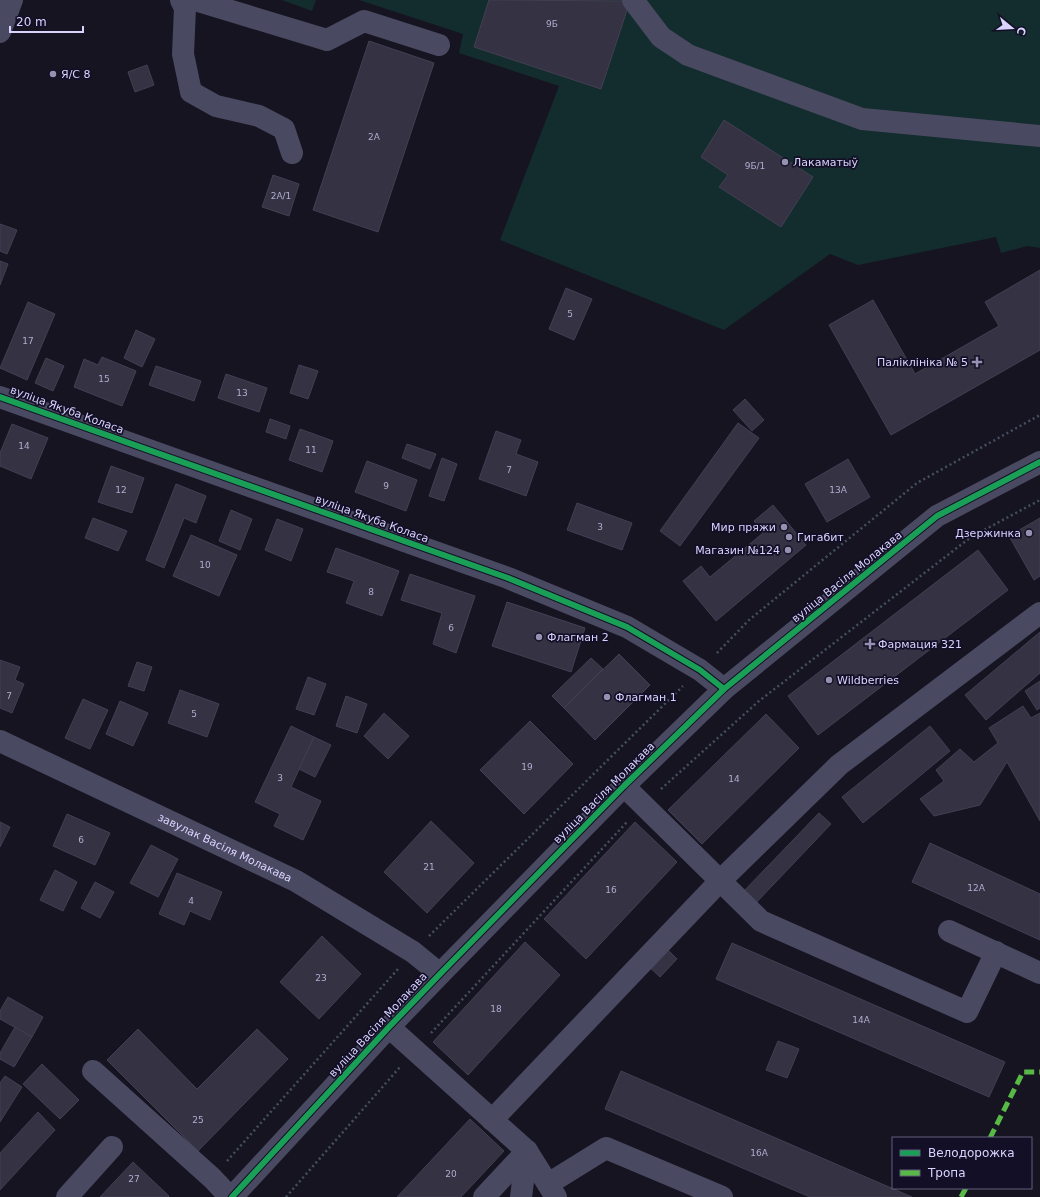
<svg xmlns="http://www.w3.org/2000/svg" width="1040" height="1197" font-family="'DejaVu Sans',sans-serif">
<rect width="100%" height="100%" fill="#161421"/>
<!-- green -->
<g fill="#132c2d">
<path d="M 282,0 L 316,0 L 312,11 Z"/>
<path d="M 359,0 L 1040,0 L 1040,248 L 1027,246 L 1001,253 L 996,237 L 858,265 L 830,254 L 724,330 L 500,240 L 559,86 L 459,53 L 463,34 Z"/>
</g>
<!-- building -->
<g fill="#343243" stroke="#433f54">
<path d="M 489,0 L 630,1 L 601,89 L 474,47 Z"/>
<path d="M 369,41 L 434,63 L 378,232 L 313,210 Z"/>
<path d="M 147,65 L 154,85 L 135,92 L 128,72 Z"/>
<path d="M 724,120 L 813,177 L 781,227 L 719,187 L 728,175 L 701,157 Z"/>
<path d="M 273,175 L 299,184 L 289,216 L 262,207 Z"/>
<path d="M 0,224 L 17,230 L 7,254 L 0,251 Z"/>
<path d="M 0,261 L 8,264 L 0,285 Z"/>
<path d="M 1040,270 L 1040,350 L 891,435 L 829,325 L 873,300 L 915,374 L 999,326 L 985,302 Z"/>
<path d="M 566,288 L 592,299 L 574,340 L 549,329 Z"/>
<path d="M 28,302 L 55,314 L 27,380 L 0,368 Z"/>
<path d="M 136,330 L 155,339 L 142,367 L 124,358 Z"/>
<path d="M 102,357 L 136,371 L 122,406 L 74,387 L 84,359 L 98,365 Z"/>
<path d="M 46,358 L 64,366 L 53,391 L 35,383 Z"/>
<path d="M 299,365 L 318,371 L 308,399 L 290,393 Z"/>
<path d="M 156,366 L 201,381 L 194,401 L 149,385 Z"/>
<path d="M 226,374 L 267,388 L 259,412 L 218,398 Z"/>
<path d="M 745,399 L 764,420 L 752,431 L 733,410 Z"/>
<path d="M 270,419 L 290,426 L 286,439 L 266,432 Z"/>
<path d="M 738,423 L 759,438 L 680,546 L 660,531 Z"/>
<path d="M 12,424 L 48,438 L 31,479 L 0,466 L 0,453 Z"/>
<path d="M 300,429 L 333,441 L 322,472 L 289,460 Z"/>
<path d="M 496,431 L 521,440 L 516,454 L 538,462 L 526,496 L 479,479 Z"/>
<path d="M 407,444 L 436,454 L 430,469 L 402,458 Z"/>
<path d="M 442,458 L 457,464 L 444,501 L 429,496 Z"/>
<path d="M 848,459 L 870,497 L 827,522 L 805,484 Z"/>
<path d="M 367,461 L 417,480 L 406,511 L 355,492 Z"/>
<path d="M 111,466 L 144,478 L 132,513 L 98,502 Z"/>
<path d="M 176,484 L 206,496 L 196,523 L 184,518 L 164,568 L 146,560 Z"/>
<path d="M 577,503 L 632,523 L 622,550 L 567,530 Z"/>
<path d="M 773,505 L 806,545 L 716,621 L 683,581 L 701,566 L 710,577 L 763,533 L 754,521 Z"/>
<path d="M 231,510 L 252,519 L 240,550 L 219,541 Z"/>
<path d="M 93,518 L 127,531 L 118,551 L 85,538 Z"/>
<path d="M 1040,518 L 1040,576 L 1034,580 L 1009,536 Z"/>
<path d="M 277,519 L 303,529 L 291,561 L 265,550 Z"/>
<path d="M 191,535 L 237,555 L 219,596 L 173,576 Z"/>
<path d="M 336,548 L 399,571 L 382,616 L 346,603 L 354,581 L 327,572 Z"/>
<path d="M 978,550 L 1008,590 L 818,735 L 788,696 Z"/>
<path d="M 410,574 L 475,596 L 456,653 L 433,644 L 442,613 L 401,600 Z"/>
<path d="M 507,602 L 585,628 L 571,672 L 492,646 Z"/>
<path d="M 1040,632 L 1040,673 L 986,720 L 965,695 Z"/>
<path d="M 619,654 L 650,685 L 595,740 L 564,708 Z"/>
<path d="M 591,658 L 603,669 L 564,708 L 552,696 Z"/>
<path d="M 0,660 L 20,667 L 15,680 L 24,684 L 12,713 L 0,708 Z"/>
<path d="M 137,662 L 152,667 L 144,691 L 128,686 Z"/>
<path d="M 308,677 L 326,684 L 314,715 L 296,709 Z"/>
<path d="M 1040,681 L 1040,708 L 1037,710 L 1025,691 Z"/>
<path d="M 180,690 L 219,704 L 207,737 L 168,723 Z"/>
<path d="M 346,696 L 367,704 L 357,733 L 336,726 Z"/>
<path d="M 83,699 L 108,710 L 90,749 L 65,738 Z"/>
<path d="M 120,701 L 148,713 L 133,746 L 106,734 Z"/>
<path d="M 1023,706 L 1031,718 L 1040,713 L 1040,821 L 1007,762 L 980,805 L 934,816 L 920,799 L 944,781 L 936,770 L 960,749 L 974,762 L 998,743 L 989,728 Z"/>
<path d="M 384,713 L 409,736 L 388,759 L 364,736 Z"/>
<path d="M 766,714 L 799,748 L 702,844 L 668,810 Z"/>
<path d="M 530,721 L 573,764 L 524,814 L 480,770 Z"/>
<path d="M 291,726 L 314,737 L 291,787 L 321,801 L 303,840 L 274,826 L 280,814 L 255,802 Z"/>
<path d="M 930,726 L 950,751 L 863,823 L 842,797 Z"/>
<path d="M 314,737 L 331,745 L 315,777 L 299,769 Z"/>
<path d="M 819,813 L 831,824 L 754,905 L 742,893 Z"/>
<path d="M 67,814 L 110,833 L 95,865 L 53,846 Z"/>
<path d="M 431,821 L 474,863 L 427,913 L 384,872 Z"/>
<path d="M 0,822 L 10,827 L 0,847 Z"/>
<path d="M 635,822 L 677,862 L 586,959 L 544,919 Z"/>
<path d="M 930,843 L 1040,894 L 1040,940 L 912,882 Z"/>
<path d="M 151,845 L 178,859 L 158,897 L 130,883 Z"/>
<path d="M 55,870 L 77,882 L 63,911 L 40,900 Z"/>
<path d="M 177,873 L 222,892 L 210,920 L 190,911 L 184,925 L 159,914 Z"/>
<path d="M 95,882 L 114,892 L 100,918 L 81,908 Z"/>
<path d="M 322,936 L 361,974 L 319,1019 L 280,982 Z"/>
<path d="M 525,942 L 560,975 L 468,1075 L 433,1042 Z"/>
<path d="M 732,943 L 1005,1062 L 989,1097 L 716,979 Z"/>
<path d="M 663,945 L 677,959 L 660,977 L 645,963 Z"/>
<path d="M 8,997 L 43,1017 L 32,1037 L 0,1019 L 0,1011 Z"/>
<path d="M 15,1027 L 32,1037 L 14,1067 L 0,1059 L 0,1053 Z"/>
<path d="M 138,1029 L 197,1089 L 257,1029 L 288,1059 L 198,1151 L 107,1060 Z"/>
<path d="M 778,1041 L 799,1049 L 787,1078 L 766,1070 Z"/>
<path d="M 42,1064 L 79,1100 L 60,1119 L 23,1084 Z"/>
<path d="M 621,1071 L 912,1197 L 810,1197 L 605,1109 Z"/>
<path d="M 5,1076 L 22,1087 L 0,1122 L 0,1083 Z"/>
<path d="M 38,1112 L 55,1130 L 0,1190 L 0,1153 Z"/>
<path d="M 470,1119 L 504,1151 L 461,1197 L 397,1197 Z"/>
<path d="M 133,1162 L 169,1196 L 168,1197 L 100,1197 Z"/>
</g>
<g fill="none" stroke-linecap="round" stroke-linejoin="round">
<!-- path -->
<g stroke="#44505f" stroke-width="2.5" stroke-dasharray="2 3" stroke-linecap="butt">
<path d="M 717,653 L 749,620 L 917,483 L 1040,415"/>
<path d="M 661,789 L 759,701 L 971,537 L 1040,500"/>
<path d="M 429,936 L 683,686"/>
<path d="M 431,1033 L 627,822"/>
<path d="M 227,1161 L 398,969"/>
<path d="M 286,1197 L 400,1067"/>
</g>
<!-- minor -->
<g stroke="#4a4962" stroke-width="22">
<path d="M 181,0 L 185,8 L 183,54 L 191,92 L 216,106 L 259,116 L 284,129 L 292,153"/>
<path d="M 195,0 L 327,40 L 364,21 L 439,45"/>
<path d="M 633,0 L 661,37 L 688,55 L 862,119 L 1040,136"/>
<path d="M 0,32 L 12,0"/>
<path d="M 0,397 L 508,578 L 627,627 L 700,670 L 724,689"/>
<path id="s1" d="M 0,741 L 296,881 L 413,952 L 440,974"/>
<path d="M 624,786 L 761,921 L 967,1012 L 996,952"/>
<path d="M 949,931 L 1040,973"/>
<path d="M 389,1027 L 527,1151 L 556,1197"/>
<path d="M 93,1071 L 212,1178 L 230,1197"/>
<path d="M 492,1120 L 720,881 L 839,765 L 1040,613"/>
<path d="M 548,1184 L 606,1148 L 722,1197"/>
<path d="M 67,1197 L 112,1147"/>
<path d="M 232,1197 L 389,1027 L 440,974 L 624,786 L 724,689 L 937,516 L 1040,462"/>
<path d="M 484,1197 L 527,1151"/>
<path d="M 521,1197 L 527,1151"/>
</g>
<!-- quiet -->
<g stroke="#58b947" stroke-width="5" stroke-dasharray="10 5" stroke-linecap="butt">
<path d="M 990,1138 L 1023,1072 L 1040,1072"/>
<path d="M 961,1197 L 966,1188"/>
</g>
<defs>
<g id="cycleway">
<path d="M 0,397 L 508,578 L 627,627 L 700,670 L 724,689"/>
<path d="M 232,1197 L 389,1027 L 440,974 L 624,786 L 724,689 L 937,516 L 1040,462"/>
</g>
</defs>
<!-- cycleway casing -->
<use href="#cycleway" stroke="#130f26" stroke-width="8"/>
<!-- cycleway -->
<use href="#cycleway" stroke="#1a9f57" stroke-width="6"/>
</g>
<!-- markers -->
<g fill="#9591b1" stroke="#130f26" stroke-width="1.5">
<circle cx="53" cy="74" r="4"/>
<circle cx="785" cy="162" r="4"/>
<path d="M975 356h4v4h4v4h-4v4h-4v-4h-4v-4h4z"/>
<circle cx="784" cy="527" r="4"/>
<circle cx="1029" cy="533" r="4"/>
<circle cx="789" cy="537" r="4"/>
<circle cx="788" cy="550" r="4"/>
<circle cx="539" cy="637" r="4"/>
<path d="M868 638h4v4h4v4h-4v4h-4v-4h-4v-4h4z"/>
<circle cx="829" cy="680" r="4"/>
<circle cx="607" cy="697" r="4"/>
</g>
<g text-anchor="middle" dominant-baseline="central" stroke-width="3.5" stroke-linejoin="round" paint-order="stroke">
<!-- number labels -->
<g font-size="9" fill="#b0acd0">
<text x="552" y="24">9Б</text>
<text x="374" y="137">2А</text>
<text x="755" y="166">9Б/1</text>
<text x="281" y="196">2А/1</text>
<text x="570" y="314">5</text>
<text x="28" y="341">17</text>
<text x="104" y="379">15</text>
<text x="242" y="393">13</text>
<text x="24" y="446">14</text>
<text x="311" y="450">11</text>
<text x="509" y="470">7</text>
<text x="386" y="486">9</text>
<text x="121" y="490">12</text>
<text x="838" y="490">13А</text>
<text x="600" y="527">3</text>
<text x="205" y="565">10</text>
<text x="371" y="592">8</text>
<text x="451" y="628">6</text>
<text x="9" y="696">7</text>
<text x="194" y="714">5</text>
<text x="527" y="767">19</text>
<text x="280" y="778">3</text>
<text x="734" y="779">14</text>
<text x="81" y="840">6</text>
<text x="429" y="867">21</text>
<text x="976" y="888">12А</text>
<text x="611" y="890">16</text>
<text x="191" y="901">4</text>
<text x="321" y="978">23</text>
<text x="496" y="1009">18</text>
<text x="861" y="1020">14А</text>
<text x="198" y="1120">25</text>
<text x="759" y="1153">16А</text>
<text x="451" y="1174">20</text>
<text x="134" y="1179">27</text>
</g>
<!-- poi labels -->
<g font-size="11" fill="#d9d4ff" stroke="#130f26" text-anchor="start">
<text x="61" y="74">Я/С 8</text>
<text x="793" y="162">Лакаматыў</text>
<text x="968" y="362" text-anchor="end">Паліклініка № 5</text>
<text x="776" y="527" text-anchor="end">Мир пряжи</text>
<text x="1021" y="533" text-anchor="end">Дзержинка</text>
<text x="797" y="537">Гигабит</text>
<text x="780" y="550" text-anchor="end">Магазин №124</text>
<text x="547" y="637">Флагман 2</text>
<text x="878" y="644">Фармация 321</text>
<text x="837" y="680">Wildberries</text>
<text x="615" y="697">Флагман 1</text>
</g>
<!-- street labels -->
<g font-size="11" fill="#d9d4ff" stroke="#130f26">
<text transform="translate(67 410) rotate(20)">вуліца Якуба Коласа</text>
<text transform="translate(372 519) rotate(20)">вуліца Якуба Коласа</text>
<text transform="translate(847 577) rotate(-39)">вуліца Васіля Молакава</text>
<text transform="translate(604 793) rotate(-45)">вуліца Васіля Молакава</text>
<text stroke="none"><textPath href="#s1" startOffset="249">завулак Васіля Молакава</textPath></text>
<text transform="translate(378 1025) rotate(-47)">вуліца Васіля Молакава</text>
</g>
</g>
<!-- legend -->
<rect x="892" y="1137" width="140" height="52" fill="#130f26" stroke="#625e7d"/>
<rect x="900" y="1150" width="20" height="6" fill="#1a9f57" stroke="#625e7d"/>
<text x="928" y="1157" font-size="12" fill="#d9d4ff">Велодорожка</text>
<rect x="900" y="1170" width="20" height="6" fill="#58b947" stroke="#625e7d"/>
<text x="928" y="1177" font-size="12" fill="#d9d4ff">Тропа</text>
<!-- north arrow -->
<g transform="translate(1012 28) rotate(108)" stroke="#130f26" stroke-width="3" paint-order="stroke">
<path d="M0-3L7 15L0 10L-7 15Z" fill="#d9d4ff"/>
<text y="-6" font-size="11" font-weight="bold" text-anchor="middle" fill="#d9d4ff">С</text>
</g>
<!-- scale -->
<path d="M10 26v6h73v-6" fill="none" stroke="#d9d4ff" stroke-width="2"/>
<text x="16" y="26" font-size="12" fill="#d9d4ff" stroke="#130f26" stroke-width="3" paint-order="stroke">20 m</text>
</svg>
